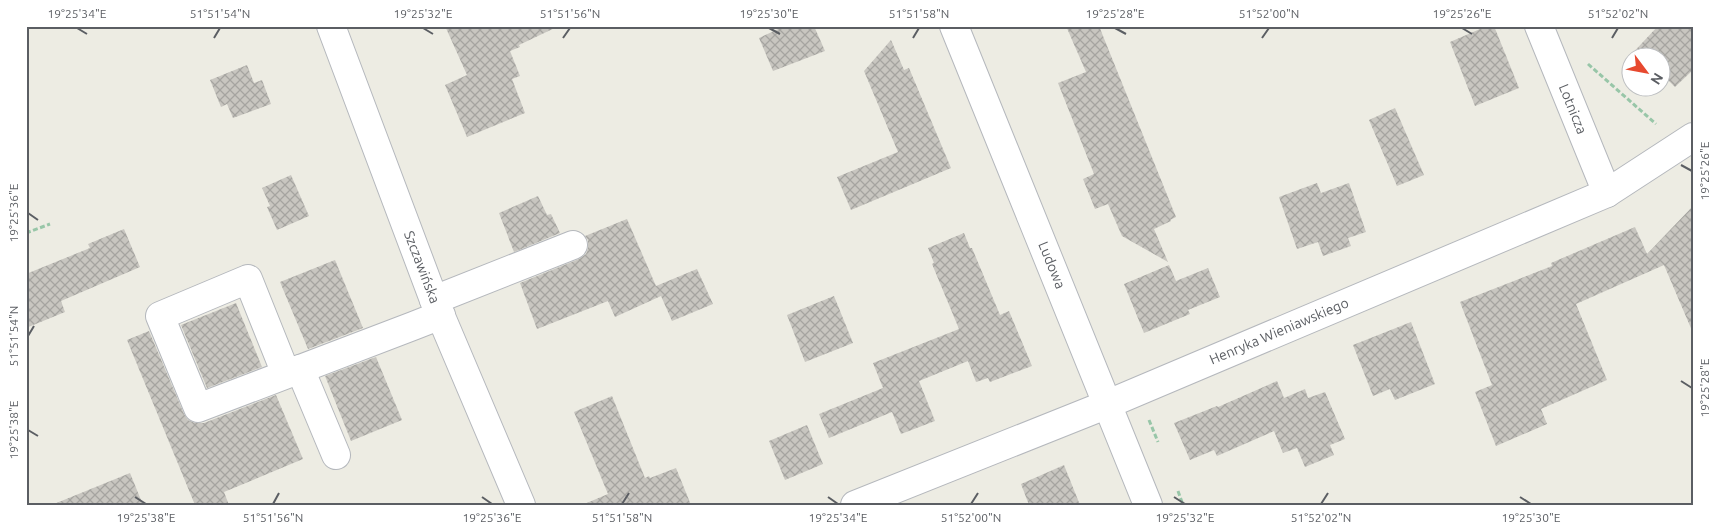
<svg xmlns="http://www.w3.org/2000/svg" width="1719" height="531" font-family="Ubuntu,sans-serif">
<defs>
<pattern id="building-cross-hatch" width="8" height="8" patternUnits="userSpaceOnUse" patternTransform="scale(1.25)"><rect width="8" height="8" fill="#c8c6c0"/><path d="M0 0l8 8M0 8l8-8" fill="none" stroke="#a5a4a0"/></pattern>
</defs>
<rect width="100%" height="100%" fill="#edece3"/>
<!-- building -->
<g fill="url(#building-cross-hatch)">
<path d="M 445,26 L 559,26 L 519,45 L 520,47 L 510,51 L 520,76 L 512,79 L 525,113 L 467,137 L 445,85 L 467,75 Z"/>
<path d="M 785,26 L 814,26 L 825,51 L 773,71 L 759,38 Z"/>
<path d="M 1066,26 L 1099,26 L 1176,217 L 1170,220 L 1171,221 L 1154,229 L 1168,262 L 1122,236 L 1108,204 L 1095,209 L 1083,179 L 1094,174 L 1058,83 L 1086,72 Z"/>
<path d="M 1487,26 L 1494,26 L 1519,88 L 1475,106 L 1450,42 Z"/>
<path d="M 1658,26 L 1693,26 L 1693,70 L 1675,87 L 1662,74 L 1662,58 L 1628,58 Z"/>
<path d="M 891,40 L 904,70 L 909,68 L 951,168 L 851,210 L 837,177 L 898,152 L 864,71 Z"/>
<path d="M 247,65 L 254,83 L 262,80 L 271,104 L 233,118 L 227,104 L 221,107 L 210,80 Z"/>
<path d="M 1395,108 L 1424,175 L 1397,186 L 1369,120 Z"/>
<path d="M 291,175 L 309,216 L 277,230 L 267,207 L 270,206 L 262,188 Z"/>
<path d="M 1317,183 L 1321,193 L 1349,183 L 1366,232 L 1348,238 L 1351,246 L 1323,256 L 1318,242 L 1297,249 L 1279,197 Z"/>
<path d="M 538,196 L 547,215 L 551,214 L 560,233 L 514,252 L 499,213 Z"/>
<path d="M 1693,206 L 1693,333 L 1664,265 L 1576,304 L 1607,380 L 1541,409 L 1547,424 L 1496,446 L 1475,392 L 1492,385 L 1460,302 L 1552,266 L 1551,263 L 1635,227 L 1647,254 Z"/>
<path d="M 627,219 L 656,286 L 697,269 L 713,304 L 672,321 L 661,296 L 615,317 L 608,301 L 537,329 L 520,283 L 579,259 L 586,254 L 588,248 L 588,240 L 585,236 Z"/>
<path d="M 124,229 L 140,267 L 61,301 L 65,312 L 26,328 L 26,274 L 90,248 L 88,244 Z"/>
<path d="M 964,233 L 970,248 L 972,248 L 1000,315 L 1009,311 L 1032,366 L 990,382 L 988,378 L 976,382 L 968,361 L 919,381 L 935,421 L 901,434 L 892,412 L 829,438 L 819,414 L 883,388 L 873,363 L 959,329 L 932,264 L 934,263 L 928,248 Z"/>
<path d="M 335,260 L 363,328 L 308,349 L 280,282 Z"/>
<path d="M 1169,265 L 1176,281 L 1208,268 L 1220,297 L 1188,310 L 1190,314 L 1144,333 L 1124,284 Z"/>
<path d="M 834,296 L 853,343 L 805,362 L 787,315 Z"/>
<path d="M 236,303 L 262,367 L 207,388 L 181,325 Z"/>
<path d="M 1411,322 L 1435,384 L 1395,400 L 1390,389 L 1373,396 L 1353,345 Z"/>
<path d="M 149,331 L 184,414 L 188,420 L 195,423 L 204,423 L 276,395 L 303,459 L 224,492 L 229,505 L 195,505 L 127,340 Z"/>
<path d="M 376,357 L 402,420 L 351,441 L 325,376 Z"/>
<path d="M 1277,381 L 1284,398 L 1305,389 L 1308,398 L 1325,392 L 1345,439 L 1330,445 L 1334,455 L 1305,467 L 1297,448 L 1283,453 L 1274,431 L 1217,456 L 1214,450 L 1190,460 L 1174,423 L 1217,406 L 1218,407 Z"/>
<path d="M 612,396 L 645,478 L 649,476 L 650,478 L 676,468 L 691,505 L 582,505 L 608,494 L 574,412 Z"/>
<path d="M 807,425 L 823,464 L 785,480 L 769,441 Z"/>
<path d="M 1064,465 L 1080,505 L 1029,505 L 1021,484 Z"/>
<path d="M 130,473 L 143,505 L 55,505 L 54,504 Z"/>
</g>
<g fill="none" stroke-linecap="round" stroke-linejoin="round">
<defs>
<g id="minor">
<path d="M 331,26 L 434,300 L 521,505"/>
<path d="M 954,26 L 1148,505"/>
<path d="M 1539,26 L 1607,193"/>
<path d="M 434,300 L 573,245"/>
<path d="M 300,369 L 336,455"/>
<path d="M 286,374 L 248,279 L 160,316 L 198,408 L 413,326 L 441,315"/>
<path d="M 855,505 L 1108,404 L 1607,193 L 1693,137"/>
</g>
</defs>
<!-- minor casing -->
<use href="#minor" stroke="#b5b8bd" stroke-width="30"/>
<!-- path -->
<g stroke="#98c6a8" stroke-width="3" stroke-dasharray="5 2.5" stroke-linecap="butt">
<path d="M 1588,64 L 1656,124"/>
<path d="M 26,233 L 50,224"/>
<path d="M 1149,420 L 1158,442"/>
<path d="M 1178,491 L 1183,505"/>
</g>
<!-- minor -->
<use href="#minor" stroke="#fff" stroke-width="28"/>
</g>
<!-- ticks -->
<path fill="none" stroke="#5b5e63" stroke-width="2" d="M 77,28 L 87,34M 423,28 L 433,34M 769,28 L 780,34M 1115,28 L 1126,34M 1462,28 L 1472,34M 214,38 L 220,28M 563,38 L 570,28M 913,38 L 919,28M 1262,38 L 1269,28M 1612,38 L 1618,28M 1681,165 L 1692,171M 28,213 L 38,220M 28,336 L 34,326M 1681,381 L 1692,388M 28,430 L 38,436M 135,497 L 146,504M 482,497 L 492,504M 828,497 L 838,504M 1174,497 L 1185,504M 1520,497 L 1531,504M 273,504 L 279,493M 622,504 L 629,493M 971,504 L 978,493M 1321,504 L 1328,493"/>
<g text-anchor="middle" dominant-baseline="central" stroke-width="4.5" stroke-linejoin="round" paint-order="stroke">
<!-- street labels -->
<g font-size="14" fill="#5b5e63" stroke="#fff">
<text transform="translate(1573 109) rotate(68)">Lotnicza</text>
<text transform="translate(1052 265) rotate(68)">Ludowa</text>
<text transform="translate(422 267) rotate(69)">Szczawińska</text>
<text transform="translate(1279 331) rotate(-23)">Henryka Wieniawskiego</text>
</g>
</g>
<!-- border -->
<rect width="1719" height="531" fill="none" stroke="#ffffff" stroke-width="55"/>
<!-- north arrow -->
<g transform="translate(1646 72) rotate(122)"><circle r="24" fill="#ffffff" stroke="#bdbfc1"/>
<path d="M0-4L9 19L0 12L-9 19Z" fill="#e7492f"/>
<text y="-8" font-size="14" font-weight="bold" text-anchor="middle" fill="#5b5e63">N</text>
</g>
<rect x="28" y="28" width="1664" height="476" fill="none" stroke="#5b5e63" stroke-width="2"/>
<g font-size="12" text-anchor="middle" fill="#5b5e63">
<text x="77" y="18">19°25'34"E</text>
<text x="220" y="18">51°51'54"N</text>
<text x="423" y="18">19°25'32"E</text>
<text x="570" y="18">51°51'56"N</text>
<text x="769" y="18">19°25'30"E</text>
<text x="919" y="18">51°51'58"N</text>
<text x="1115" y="18">19°25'28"E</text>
<text x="1269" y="18">51°52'00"N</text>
<text x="1462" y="18">19°25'26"E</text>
<text x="1618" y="18">51°52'02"N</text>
<text transform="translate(1705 171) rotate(-90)" y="4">19°25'26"E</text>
<text transform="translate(14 213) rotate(-90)" y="4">19°25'36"E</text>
<text transform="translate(14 336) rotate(-90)" y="4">51°51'54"N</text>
<text transform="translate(1705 388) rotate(-90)" y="4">19°25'28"E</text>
<text transform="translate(14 430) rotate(-90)" y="4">19°25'38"E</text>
<text x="146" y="522">19°25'38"E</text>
<text x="273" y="522">51°51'56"N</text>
<text x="492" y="522">19°25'36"E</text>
<text x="622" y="522">51°51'58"N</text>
<text x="838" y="522">19°25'34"E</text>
<text x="971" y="522">51°52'00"N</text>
<text x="1185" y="522">19°25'32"E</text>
<text x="1321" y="522">51°52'02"N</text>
<text x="1531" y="522">19°25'30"E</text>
</g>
</svg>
